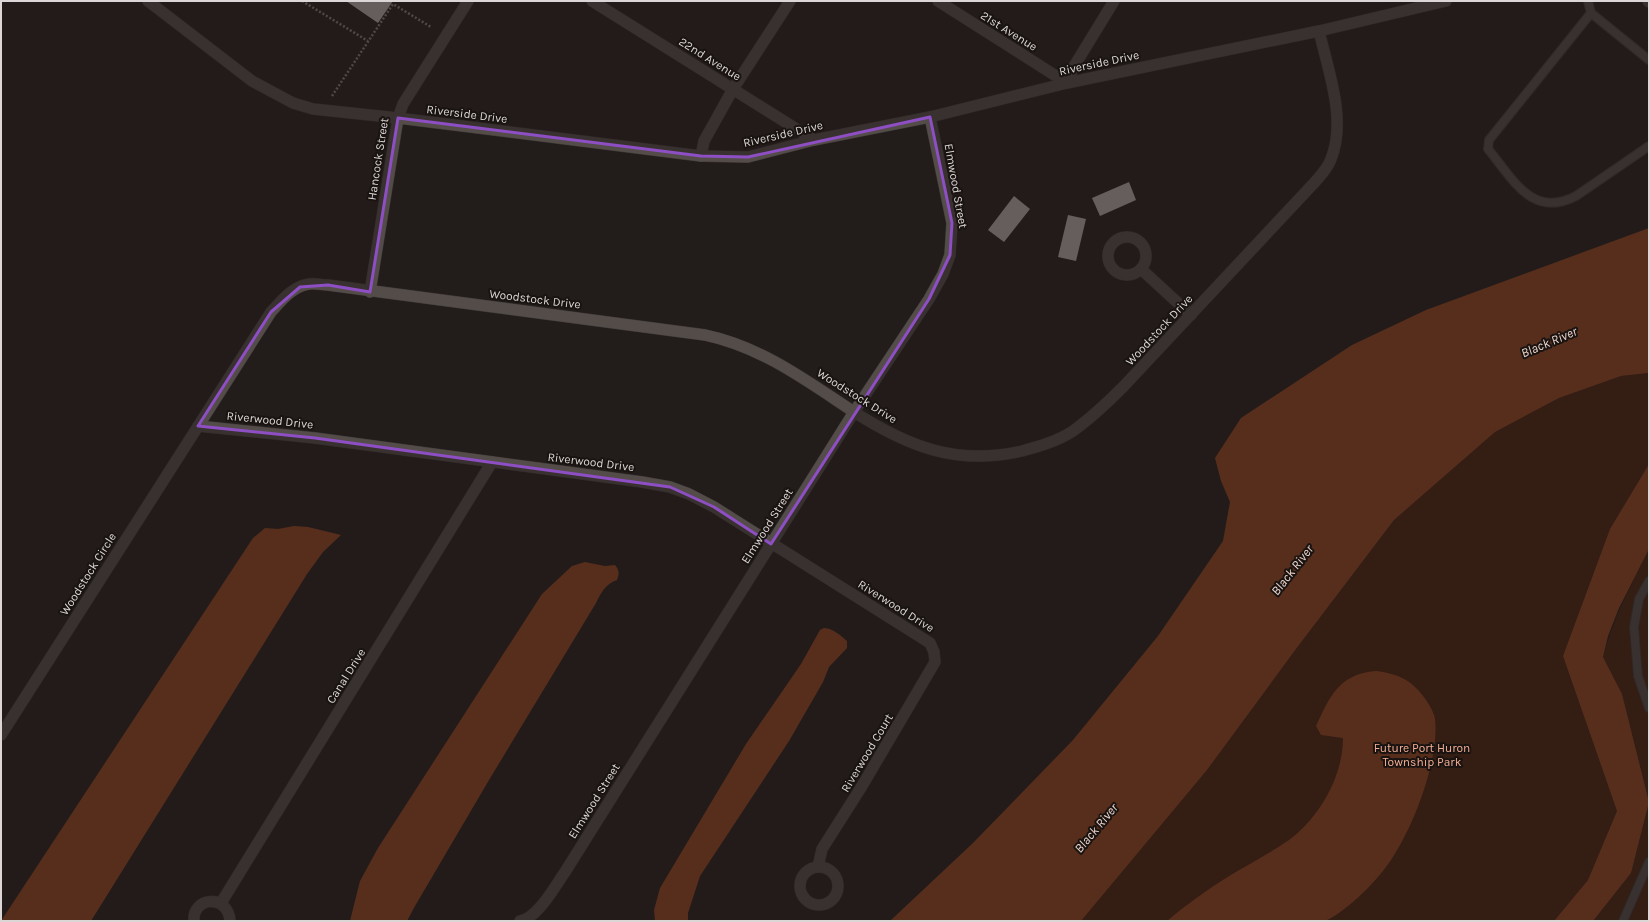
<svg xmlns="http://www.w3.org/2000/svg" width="1650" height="922" font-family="Karla,sans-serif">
<rect width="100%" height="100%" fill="#221c1a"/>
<!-- green -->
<g fill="#491f0d">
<path d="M 1648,373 L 1649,374 L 1649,464 L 1610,529 L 1563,656 L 1617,811 L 1588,880 L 1554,921 L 1081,921 L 1207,770 L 1296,649 L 1394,520 L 1495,432 L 1559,398 L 1621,376 Z"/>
<path d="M 1649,549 L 1649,801 L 1622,694 L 1603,657 C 1613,619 1631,585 1649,549 Z"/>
<path d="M 1649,802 L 1649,921 L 1593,921 L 1631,873 Z"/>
</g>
<!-- water -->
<g fill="#984520">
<path d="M 1649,228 L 1649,374 L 1648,373 L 1621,376 L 1559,398 L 1495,432 L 1394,520 L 1296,649 L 1207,770 L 1081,921 L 890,921 L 973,843 L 1073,740 L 1158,636 L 1223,541 L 1230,502 L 1221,481 L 1215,458 L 1241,418 L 1352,345 L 1426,310 Z"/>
<path d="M 1649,464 L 1649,549 L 1619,608 L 1608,636 L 1603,657 L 1622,694 L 1649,802 L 1631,873 L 1593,921 L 1554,921 L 1588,880 L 1617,811 L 1563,656 L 1610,529 Z"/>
<path d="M 294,526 L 308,527 L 341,535 L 323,552 L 307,574 L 91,921 L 1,921 L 253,538 L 265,528 L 278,529 Z"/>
<path d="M 585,562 L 605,566 L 615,565 C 620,571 619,574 617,580 C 605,584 601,593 596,603 L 489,780 L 415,906 L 407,921 L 350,921 L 360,881 L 378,848 L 542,594 L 572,566 Z"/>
<path d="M 824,628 C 834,629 840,635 847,641 L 847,648 L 829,667 L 823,682 L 789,741 L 700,876 L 688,913 L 688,921 L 655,921 L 654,910 L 660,888 L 746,744 L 801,664 L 820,630 Z"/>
<path d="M 1376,671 C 1400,674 1413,681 1426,700 C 1429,705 1434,712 1435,719 C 1440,761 1410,838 1383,871 C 1370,887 1346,911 1327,920 C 1319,922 1299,921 1291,921 C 1249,921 1208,921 1167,921 C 1186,905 1205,891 1226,878 C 1247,865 1269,854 1289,840 C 1320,817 1343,776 1343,738 L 1321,735 L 1316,726 C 1330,696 1339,674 1376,671 Z"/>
</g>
<!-- building -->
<g fill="#b8b0ad">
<path d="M 346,1 L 393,1 L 378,23 Z"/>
<path d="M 1129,182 L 1136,200 L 1100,216 L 1092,198 Z"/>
<path d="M 1014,196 L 1030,209 L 1004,242 L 988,230 Z"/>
<path d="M 1068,215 L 1086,219 L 1076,261 L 1058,257 Z"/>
</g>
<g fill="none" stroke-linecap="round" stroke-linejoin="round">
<defs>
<g id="service">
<path d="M 1588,1 L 1591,13 L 1649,60"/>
<path d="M 1591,13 L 1489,140 L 1488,149 C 1513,179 1532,219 1576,196 L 1649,146"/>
<path d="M 1649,581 L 1639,599 L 1634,627 L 1638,676 L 1649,708"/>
<path d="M 1623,921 L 1649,862"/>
</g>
<g id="minor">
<path d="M 592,1 L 814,140"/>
<path d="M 938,1 L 1067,83 L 1073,68 L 1114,1"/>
<path d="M 701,156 L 704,141 L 733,89 L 790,1"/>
<circle cx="1127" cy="256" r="19"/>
<path d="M 1141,269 L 1191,315"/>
<path d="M 370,292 L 398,118"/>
<path d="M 198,426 L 315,438 L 642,482 L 670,487 L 689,494 L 714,507 L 930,643 L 934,652 L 935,662 L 862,786 L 822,849 L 818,867"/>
<path d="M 1,735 L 271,312 C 281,301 293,286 309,284 C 315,283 322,285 328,285 L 705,335 C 762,347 807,381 854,412 C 909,447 957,466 1022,451 C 1040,446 1058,441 1073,431 C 1091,418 1107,403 1123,387 L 1315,182 C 1321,175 1328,168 1331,159 C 1347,120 1328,70 1319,31"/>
<circle cx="819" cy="886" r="19"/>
<path d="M 221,903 L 492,462"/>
<path d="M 194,921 C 192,897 228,893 230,921"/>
<path d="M 520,921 C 538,918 555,886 565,872 L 854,412 L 929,299 L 943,274 L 950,255 L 952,223 L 930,117"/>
</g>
<g id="tertiary">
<path d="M 148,1 L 252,81 L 293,103 L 313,109 L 398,118 L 701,156 L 748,157 L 814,140 L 930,117 L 1067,83 L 1319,31 L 1446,1"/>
<path d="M 1648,1 L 1649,2"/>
<path d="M 398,118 L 403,104 L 468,1"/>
</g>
</defs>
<!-- service casing -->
<use href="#service" stroke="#3e3937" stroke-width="10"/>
<!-- minor casing -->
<use href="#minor" stroke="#3e3937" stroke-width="12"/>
<!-- tertiary casing -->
<use href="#tertiary" stroke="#3e3937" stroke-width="12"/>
<!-- path -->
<g stroke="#857f7e" stroke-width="2.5" stroke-dasharray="2 2" stroke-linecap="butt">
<path d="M 302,1 L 368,41"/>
<path d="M 332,96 L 393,4 L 431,27"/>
</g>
<!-- service -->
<use href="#service" stroke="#534c49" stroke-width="8"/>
<!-- minor -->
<use href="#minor" stroke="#534c49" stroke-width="11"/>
<!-- tertiary -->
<use href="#tertiary" stroke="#534c49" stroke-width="11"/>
</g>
<!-- marked area -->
<path d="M0 0H1650V922H0ZM 930,117 L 952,223 L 950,255 L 929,299 L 771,544 L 714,507 L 670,487 L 315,438 L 198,426 L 271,312 L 300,287 L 328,285 L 370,292 L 398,118 L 701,156 L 748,157 Z" fill="#221c1a" fill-opacity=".55" fill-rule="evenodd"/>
<path fill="none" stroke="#8e4ec4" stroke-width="3" stroke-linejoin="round" d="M 930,117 L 952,223 L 950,255 L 929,299 L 771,544 L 714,507 L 670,487 L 315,438 L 198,426 L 271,312 L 300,287 L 328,285 L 370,292 L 398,118 L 701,156 L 748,157 Z"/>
<g text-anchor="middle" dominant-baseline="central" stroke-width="4" stroke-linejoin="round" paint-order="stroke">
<!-- street labels -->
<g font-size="12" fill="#dcd7d6" stroke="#191311">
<text transform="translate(1009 31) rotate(32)">21st Avenue</text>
<text transform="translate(710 59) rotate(32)">22nd Avenue</text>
<text transform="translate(1099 63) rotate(-12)">Riverside Drive</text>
<text transform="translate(467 114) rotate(7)">Riverside Drive</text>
<text transform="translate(783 134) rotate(-13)">Riverside Drive</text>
<text transform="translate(378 159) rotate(-81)">Hancock Street</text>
<text transform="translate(956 186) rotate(80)">Elmwood Street</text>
<text transform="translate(535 299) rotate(7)">Woodstock Drive</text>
<text transform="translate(1159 330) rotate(-47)">Woodstock Drive</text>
<text transform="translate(857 396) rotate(32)">Woodstock Drive</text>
<text transform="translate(270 420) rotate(6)">Riverwood Drive</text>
<text transform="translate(591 462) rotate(7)">Riverwood Drive</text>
<text transform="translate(767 526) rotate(-58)">Elmwood Street</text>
<text transform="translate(88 574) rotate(-58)">Woodstock Circle</text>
<text transform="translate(896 606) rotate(32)">Riverwood Drive</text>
<text transform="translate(346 676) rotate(-58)">Canal Drive</text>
<text transform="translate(867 753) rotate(-59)">Riverwood Court</text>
<text transform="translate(594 801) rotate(-58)">Elmwood Street</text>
</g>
<!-- park labels -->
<g font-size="12" fill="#f5af94" stroke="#191311">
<text x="1422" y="748">Future Port Huron<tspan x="1422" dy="14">Township Park</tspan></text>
</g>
<!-- water labels -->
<g font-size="13" font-style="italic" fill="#eed6cc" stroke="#191311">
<text transform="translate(1549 342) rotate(-23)">Black River</text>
<text transform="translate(1292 570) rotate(-52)">Black River</text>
<text transform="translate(1096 828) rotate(-50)">Black River</text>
</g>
</g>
<!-- border -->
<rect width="1650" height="922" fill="none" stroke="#dcd7d6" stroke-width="4"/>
</svg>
